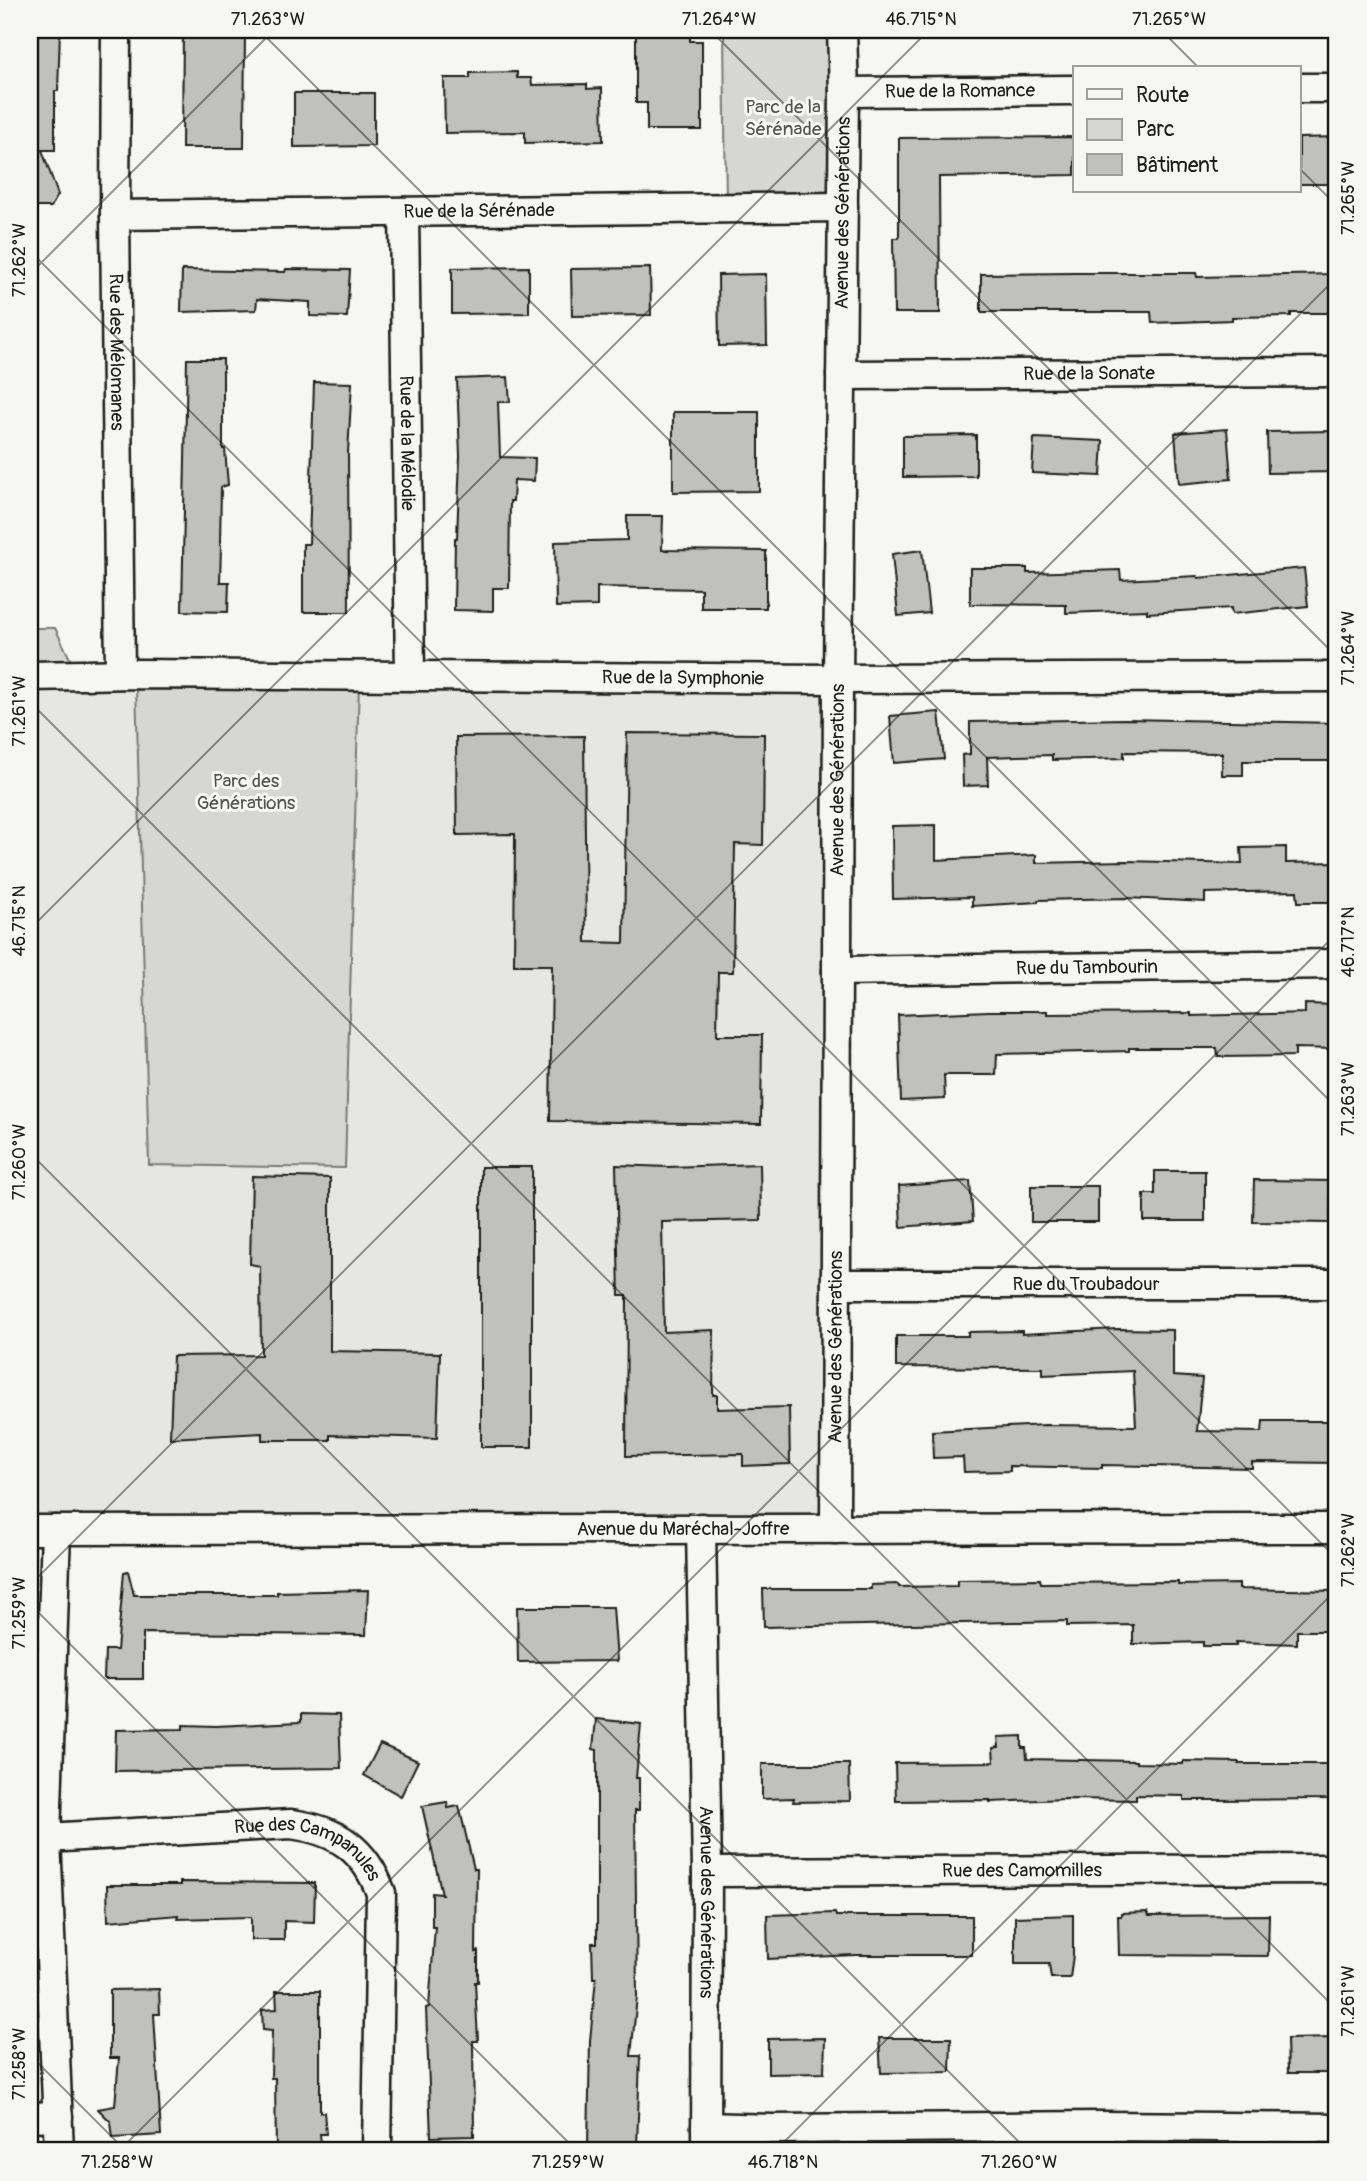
<svg xmlns="http://www.w3.org/2000/svg" width="1367" height="2181" font-family="Pangolin,sans-serif">
<rect width="100%" height="100%" fill="#f6f6f2"/>
<filter id="ink" filterUnits="userSpaceOnUse"><feTurbulence type="fractalNoise" baseFrequency=".0143" numOctaves="2"/><feDisplacementMap in="SourceGraphic" scale="14" xChannelSelector="R" yChannelSelector="G"/><feConvolveMatrix kernelMatrix="1 2 1 2 8 2 1 2 1" color-interpolation-filters="sRGB"/></filter>
<g filter="url(#ink)">
<!-- built -->
<path fill="#e6e6e2" d="M 838,679 L 835,1529 L 30,1532 L 30,686 Z"/>
<!-- green -->
<g fill="#d6d6d2" stroke="#797977" stroke-width="2">
<path d="M 724,30 L 841,30 L 843,207 L 726,208 Z"/>
<path d="M 30,628 L 55,628 L 78,675 L 30,676 Z"/>
<path d="M 359,682 L 345,1168 L 149,1165 L 136,684 Z"/>
<path d="M 30,1546 L 35,1546 L 30,2022 Z"/>
</g>
<!-- building -->
<g fill="#c0c0bd" stroke="#1c1c1c" stroke-width="2">
<path d="M 30,30 L 60,30 L 58,91 L 55,91 L 55,150 L 42,150 L 58,195 L 51,207 L 30,207 Z"/>
<path d="M 183,30 L 245,30 L 244,148 L 182,148 Z"/>
<path d="M 636,30 L 690,30 L 690,41 L 702,41 L 702,130 L 647,130 L 647,103 L 636,103 Z"/>
<path d="M 517,72 L 517,78 L 531,78 L 532,85 L 587,84 L 587,89 L 602,88 L 603,141 L 525,143 L 525,132 L 445,133 L 444,78 L 470,78 L 470,73 Z"/>
<path d="M 294,93 L 374,93 L 374,146 L 294,147 Z"/>
<path d="M 1075,137 L 1075,175 L 939,177 L 940,313 L 894,313 L 893,238 L 899,238 L 899,138 Z"/>
<path d="M 1337,137 L 1337,184 L 1299,184 L 1299,138 Z"/>
<path d="M 529,267 L 529,313 L 452,314 L 452,268 Z"/>
<path d="M 650,268 L 651,315 L 572,316 L 571,269 Z"/>
<path d="M 286,269 L 350,270 L 347,317 L 310,316 L 310,302 L 257,299 L 256,310 L 181,312 L 182,270 L 285,272 Z"/>
<path d="M 1074,273 L 1196,273 L 1197,277 L 1337,274 L 1337,313 L 1291,313 L 1291,316 L 1232,317 L 1232,320 L 1152,323 L 1151,312 L 981,312 L 981,274 Z"/>
<path d="M 766,274 L 767,345 L 719,346 L 718,275 Z"/>
<path d="M 187,359 L 223,359 L 223,449 L 225,449 L 228,485 L 221,487 L 220,545 L 221,545 L 220,582 L 229,582 L 228,612 L 182,611 Z"/>
<path d="M 508,377 L 510,402 L 498,402 L 500,457 L 535,458 L 534,481 L 514,480 L 513,501 L 510,501 L 509,588 L 493,588 L 493,611 L 454,610 L 455,538 L 457,538 L 460,456 L 457,379 Z"/>
<path d="M 314,382 L 352,383 L 348,453 L 349,612 L 303,612 L 303,544 L 309,544 Z"/>
<path d="M 673,412 L 759,412 L 759,491 L 673,492 Z"/>
<path d="M 1227,429 L 1231,479 L 1179,484 L 1175,433 Z"/>
<path d="M 1337,431 L 1337,472 L 1268,473 L 1267,432 Z"/>
<path d="M 976,435 L 976,476 L 903,477 L 903,436 Z"/>
<path d="M 1034,438 L 1103,441 L 1101,476 L 1032,473 Z"/>
<path d="M 627,516 L 663,516 L 662,550 L 766,551 L 766,608 L 701,608 L 701,589 L 597,587 L 597,606 L 556,607 L 555,542 L 627,540 Z"/>
<path d="M 922,550 L 929,613 L 898,616 L 892,554 Z"/>
<path d="M 970,568 L 1027,568 L 1027,573 L 1120,570 L 1121,580 L 1197,576 L 1198,578 L 1304,568 L 1308,606 L 1232,614 L 1231,608 L 1147,613 L 1147,610 L 1066,613 L 1066,605 L 970,604 Z"/>
<path d="M 939,712 L 944,759 L 894,763 L 890,716 Z"/>
<path d="M 1125,719 L 1337,723 L 1337,761 L 1243,761 L 1243,775 L 1222,775 L 1222,753 L 1124,752 L 1124,758 L 1052,760 L 1052,755 L 987,757 L 988,785 L 963,786 L 962,755 L 970,754 L 970,722 Z"/>
<path d="M 627,733 L 764,734 L 763,845 L 735,844 L 733,972 L 718,972 L 717,1035 L 762,1035 L 761,1124 L 550,1121 L 552,965 L 514,965 L 515,834 L 457,835 L 456,737 L 584,736 L 586,942 L 624,943 Z"/>
<path d="M 936,825 L 936,860 L 1036,855 L 1036,863 L 1126,861 L 1242,864 L 1241,848 L 1286,847 L 1286,863 L 1337,862 L 1337,902 L 1298,902 L 1297,891 L 1205,893 L 1205,902 L 1127,898 L 1038,900 L 1038,902 L 972,906 L 972,897 L 893,899 L 892,826 Z"/>
<path d="M 1305,1004 L 1337,1005 L 1337,1049 L 1295,1048 L 1295,1056 L 1218,1057 L 1217,1048 L 1129,1048 L 1129,1051 L 997,1054 L 996,1075 L 944,1075 L 945,1099 L 901,1101 L 898,1015 L 988,1011 L 1047,1011 L 1047,1014 L 1191,1013 L 1191,1016 L 1305,1013 Z"/>
<path d="M 760,1164 L 761,1220 L 662,1222 L 664,1332 L 714,1330 L 713,1395 L 717,1395 L 717,1409 L 789,1407 L 790,1464 L 743,1466 L 743,1454 L 626,1456 L 627,1295 L 619,1295 L 616,1165 L 668,1167 Z"/>
<rect x="481" y="1167" width="51" height="280"/>
<path d="M 1155,1171 L 1205,1171 L 1205,1221 L 1144,1221 L 1144,1194 L 1155,1194 Z"/>
<path d="M 252,1176 L 330,1178 L 330,1351 L 440,1353 L 437,1438 L 330,1435 L 330,1440 L 262,1440 L 262,1433 L 170,1438 L 173,1356 L 261,1355 L 260,1266 L 250,1264 Z"/>
<path d="M 1254,1180 L 1331,1181 L 1330,1223 L 1253,1222 Z"/>
<path d="M 970,1181 L 973,1221 L 901,1227 L 899,1186 Z"/>
<rect x="1031" y="1186" width="67" height="36"/>
<path d="M 1117,1329 L 1173,1330 L 1173,1376 L 1202,1378 L 1197,1431 L 1262,1432 L 1263,1421 L 1337,1421 L 1337,1463 L 1252,1462 L 1252,1468 L 1102,1465 L 1102,1468 L 1010,1466 L 1010,1471 L 964,1472 L 963,1457 L 933,1458 L 932,1431 L 1045,1425 L 1136,1426 L 1133,1371 L 1043,1375 L 1043,1368 L 896,1367 L 896,1336 L 968,1336 L 968,1332 L 1022,1331 L 1022,1334 Z"/>
<path d="M 128,1571 L 134,1595 L 277,1595 L 277,1592 L 368,1590 L 366,1635 L 143,1633 L 143,1679 L 104,1679 L 105,1650 L 117,1650 L 124,1572 Z"/>
<path d="M 1040,1579 L 1041,1583 L 1178,1582 L 1178,1585 L 1239,1584 L 1239,1589 L 1337,1591 L 1337,1627 L 1331,1627 L 1331,1631 L 1297,1631 L 1297,1644 L 1236,1642 L 1236,1646 L 1203,1646 L 1203,1642 L 1133,1644 L 1133,1625 L 1067,1626 L 1067,1621 L 764,1627 L 763,1589 L 871,1589 L 871,1585 L 898,1584 L 899,1587 L 957,1586 L 957,1580 Z"/>
<path d="M 517,1607 L 613,1607 L 617,1661 L 518,1662 Z"/>
<path d="M 301,1714 L 339,1715 L 341,1768 L 115,1771 L 116,1730 L 183,1729 L 183,1725 L 216,1726 L 301,1722 Z"/>
<path d="M 596,1719 L 641,1724 L 636,1778 L 639,1778 L 639,1810 L 635,1810 L 637,1996 L 631,2056 L 640,2056 L 637,2147 L 588,2147 L 590,2041 L 596,1978 L 593,1978 L 592,1943 L 597,1943 L 597,1750 L 593,1749 Z"/>
<path d="M 1022,1736 L 1022,1748 L 1026,1748 L 1027,1759 L 1136,1761 L 1136,1763 L 1183,1764 L 1183,1761 L 1239,1762 L 1239,1764 L 1335,1764 L 1334,1799 L 1211,1800 L 1184,1800 L 1184,1796 L 1136,1795 L 1136,1800 L 1066,1799 L 990,1802 L 990,1800 L 896,1801 L 895,1763 L 994,1762 L 993,1748 L 999,1747 L 998,1737 Z"/>
<path d="M 380,1744 L 418,1761 L 401,1796 L 364,1775 Z"/>
<path d="M 762,1764 L 849,1764 L 850,1801 L 793,1802 L 794,1798 L 762,1799 Z"/>
<path d="M 447,1802 L 448,1808 L 459,1806 L 474,1869 L 477,1869 L 476,1952 L 478,1951 L 478,1982 L 475,1982 L 478,2041 L 473,2041 L 474,2136 L 431,2137 L 426,2008 L 429,2007 L 435,1927 L 432,1927 L 432,1893 L 442,1894 L 422,1806 Z"/>
<path d="M 180,1882 L 315,1883 L 314,1922 L 284,1921 L 284,1940 L 251,1940 L 251,1917 L 177,1919 L 178,1915 L 108,1921 L 107,1885 L 180,1885 Z"/>
<path d="M 1147,1912 L 1149,1916 L 1269,1915 L 1268,1956 L 1119,1955 L 1118,1916 L 1121,1916 L 1121,1913 Z"/>
<path d="M 835,1913 L 836,1916 L 972,1916 L 972,1955 L 855,1955 L 768,1959 L 767,1915 Z"/>
<path d="M 1073,1915 L 1073,1955 L 1070,1978 L 1051,1978 L 1049,1964 L 1015,1964 L 1015,1917 Z"/>
<path d="M 159,1989 L 160,2014 L 154,2014 L 161,2135 L 113,2138 L 111,2122 L 98,2109 L 115,2106 L 119,2058 L 110,2058 L 110,1990 Z"/>
<path d="M 276,1991 L 320,1991 L 320,2112 L 324,2112 L 326,2134 L 320,2134 L 321,2146 L 276,2149 L 275,2078 L 271,2078 L 272,2031 L 263,2030 L 262,2010 L 277,2009 Z"/>
<path d="M 825,2038 L 824,2073 L 768,2074 L 768,2039 Z"/>
<path d="M 879,2038 L 951,2038 L 950,2072 L 881,2073 Z"/>
<path d="M 1337,2038 L 1337,2073 L 1288,2073 L 1287,2039 Z"/>
</g>
<g fill="none" stroke-linecap="round" stroke-linejoin="round">
<defs>
<g id="minor">
<path id="s1" d="M 116,30 L 115,215 L 120,674"/>
<path d="M 1299,88 L 1337,88"/>
<path id="s2" d="M 844,92 L 1075,90"/>
<path id="s3" d="M 404,212 L 410,674"/>
<path id="s4" d="M 115,215 L 843,207"/>
<path id="s5" d="M 841,375 L 1337,372"/>
<path id="s6" d="M 30,676 L 135,674 L 838,679 L 1337,677"/>
<path id="s7" d="M 837,971 L 1337,964"/>
<path id="s8" d="M 836,1284 L 1337,1284"/>
<path id="s9" d="M 701,1528 L 707,1872 L 706,2151"/>
<path id="s10" d="M 835,1529 L 838,679 L 844,92 L 842,30"/>
<path id="s11" d="M 30,1530 L 1337,1528"/>
<path d="M 56,1530 L 46,1838 L 59,2151"/>
<path id="s12" d="M 46,1838 L 291,1824 C 337,1830 365,1849 381,1893 L 377,2151"/>
<path id="s13" d="M 707,1872 L 1337,1869"/>
<path d="M 30,2117 L 58,2116"/>
<path d="M 706,2127 L 774,2129 L 1101,2126 L 1337,2128"/>
</g>
</defs>
<!-- minor casing -->
<use href="#minor" stroke="#1c1c1c" stroke-width="33"/>
<!-- minor -->
<use href="#minor" stroke="#f6f6f2" stroke-width="28"/>
</g>
</g>
<!-- ticks -->
<path fill="none" stroke="#1c1c1c" stroke-width="2" stroke-opacity="0.45" d="M 259,30 L 1337,1108M 710,30 L 1337,657M 1161,30 L 1199,68M 1299,168 L 1337,206M 30,251 L 1337,1559M 30,274 L 274,30M 30,702 L 1337,2010M 30,929 L 929,30M 30,1153 L 1028,2151M 30,1585 L 1337,277M 30,1604 L 577,2151M 30,2055 L 126,2151M 119,2151 L 1337,933M 775,2151 L 1337,1589"/>
<g text-anchor="middle" dominant-baseline="central" stroke-width="6" stroke-linejoin="round" paint-order="stroke">
<!-- street labels -->
<g font-size="19" fill="#1c1c1c" stroke="#f6f6f2">
<text stroke="none"><textPath href="#s2" startOffset="116">Rue de la Romance</textPath></text>
<text stroke="none"><textPath href="#s4" startOffset="364">Rue de la Sérénade</textPath></text>
<text stroke="none"><textPath href="#s10" startOffset="1316">Avenue des Générations</textPath></text>
<text stroke="none"><textPath href="#s1" startOffset="322">Rue des Mélomanes</textPath></text>
<text stroke="none"><textPath href="#s5" startOffset="248">Rue de la Sonate</textPath></text>
<text stroke="none"><textPath href="#s3" startOffset="231">Rue de la Mélodie</textPath></text>
<text stroke="none"><textPath href="#s6" startOffset="653">Rue de la Symphonie</textPath></text>
<text stroke="none"><textPath href="#s10" startOffset="749">Avenue des Générations</textPath></text>
<text stroke="none"><textPath href="#s7" startOffset="250">Rue du Tambourin</textPath></text>
<text stroke="none"><textPath href="#s8" startOffset="250">Rue du Troubadour</textPath></text>
<text stroke="none"><textPath href="#s10" startOffset="182">Avenue des Générations</textPath></text>
<text stroke="none"><textPath href="#s11" startOffset="653">Avenue du Maréchal-Joffre</textPath></text>
<text stroke="none"><textPath href="#s12" startOffset="270">Rue des Campanules</textPath></text>
<text stroke="none"><textPath href="#s13" startOffset="315">Rue des Camomilles</textPath></text>
<text stroke="none"><textPath href="#s9" startOffset="374">Avenue des Générations</textPath></text>
</g>
<!-- park labels -->
<g font-size="19" fill="#545453" stroke="#f6f6f2">
<text x="783" y="107">Parc de la<tspan x="783" dy="22">Sérénade</tspan></text>
<text x="246" y="781">Parc des<tspan x="246" dy="22">Générations</tspan></text>
</g>
</g>
<!-- margin -->
<rect width="1367" height="2181" fill="none" stroke="#f6f6f2" stroke-width="77"/>
<!-- legend -->
<rect x="1073" y="66" width="228" height="126" fill="#f6f6f2" stroke="#9f9f9c" stroke-width="2"/>
<rect x="1087" y="89" width="35" height="10" fill="#f6f6f2" stroke="#9f9f9c" stroke-width="2"/>
<text x="1136" y="102" font-size="21" fill="#1c1c1c">Route</text>
<rect x="1087" y="119" width="35" height="21" fill="#d6d6d2" stroke="#9f9f9c" stroke-width="2"/>
<text x="1136" y="136" font-size="21" fill="#1c1c1c">Parc</text>
<rect x="1087" y="154" width="35" height="21" fill="#c0c0bd" stroke="#9f9f9c" stroke-width="2"/>
<text x="1136" y="172" font-size="21" fill="#1c1c1c">Bâtiment</text>
<rect x="38" y="38" width="1290" height="2104" fill="none" stroke="#1c1c1c" stroke-width="2.5"/>
<g font-size="18" text-anchor="middle" fill="#1c1c1c">
<text x="268" y="25">71.263°W</text>
<text x="719" y="25">71.264°W</text>
<text x="921" y="25">46.715°N</text>
<text x="1169" y="25">71.265°W</text>
<text transform="translate(1348 198) rotate(-90)" y="6">71.265°W</text>
<text transform="translate(19 260) rotate(-90)" y="6">71.262°W</text>
<text transform="translate(1348 648) rotate(-90)" y="6">71.264°W</text>
<text transform="translate(19 711) rotate(-90)" y="6">71.261°W</text>
<text transform="translate(19 921) rotate(-90)" y="6">46.715°N</text>
<text transform="translate(1348 942) rotate(-90)" y="6">46.717°N</text>
<text transform="translate(1348 1099) rotate(-90)" y="6">71.263°W</text>
<text transform="translate(19 1162) rotate(-90)" y="6">71.260°W</text>
<text transform="translate(1348 1550) rotate(-90)" y="6">71.262°W</text>
<text transform="translate(19 1613) rotate(-90)" y="6">71.259°W</text>
<text transform="translate(1348 2001) rotate(-90)" y="6">71.261°W</text>
<text transform="translate(19 2064) rotate(-90)" y="6">71.258°W</text>
<text x="117" y="2168">71.258°W</text>
<text x="568" y="2168">71.259°W</text>
<text x="783" y="2168">46.718°N</text>
<text x="1019" y="2168">71.260°W</text>
</g>
</svg>
